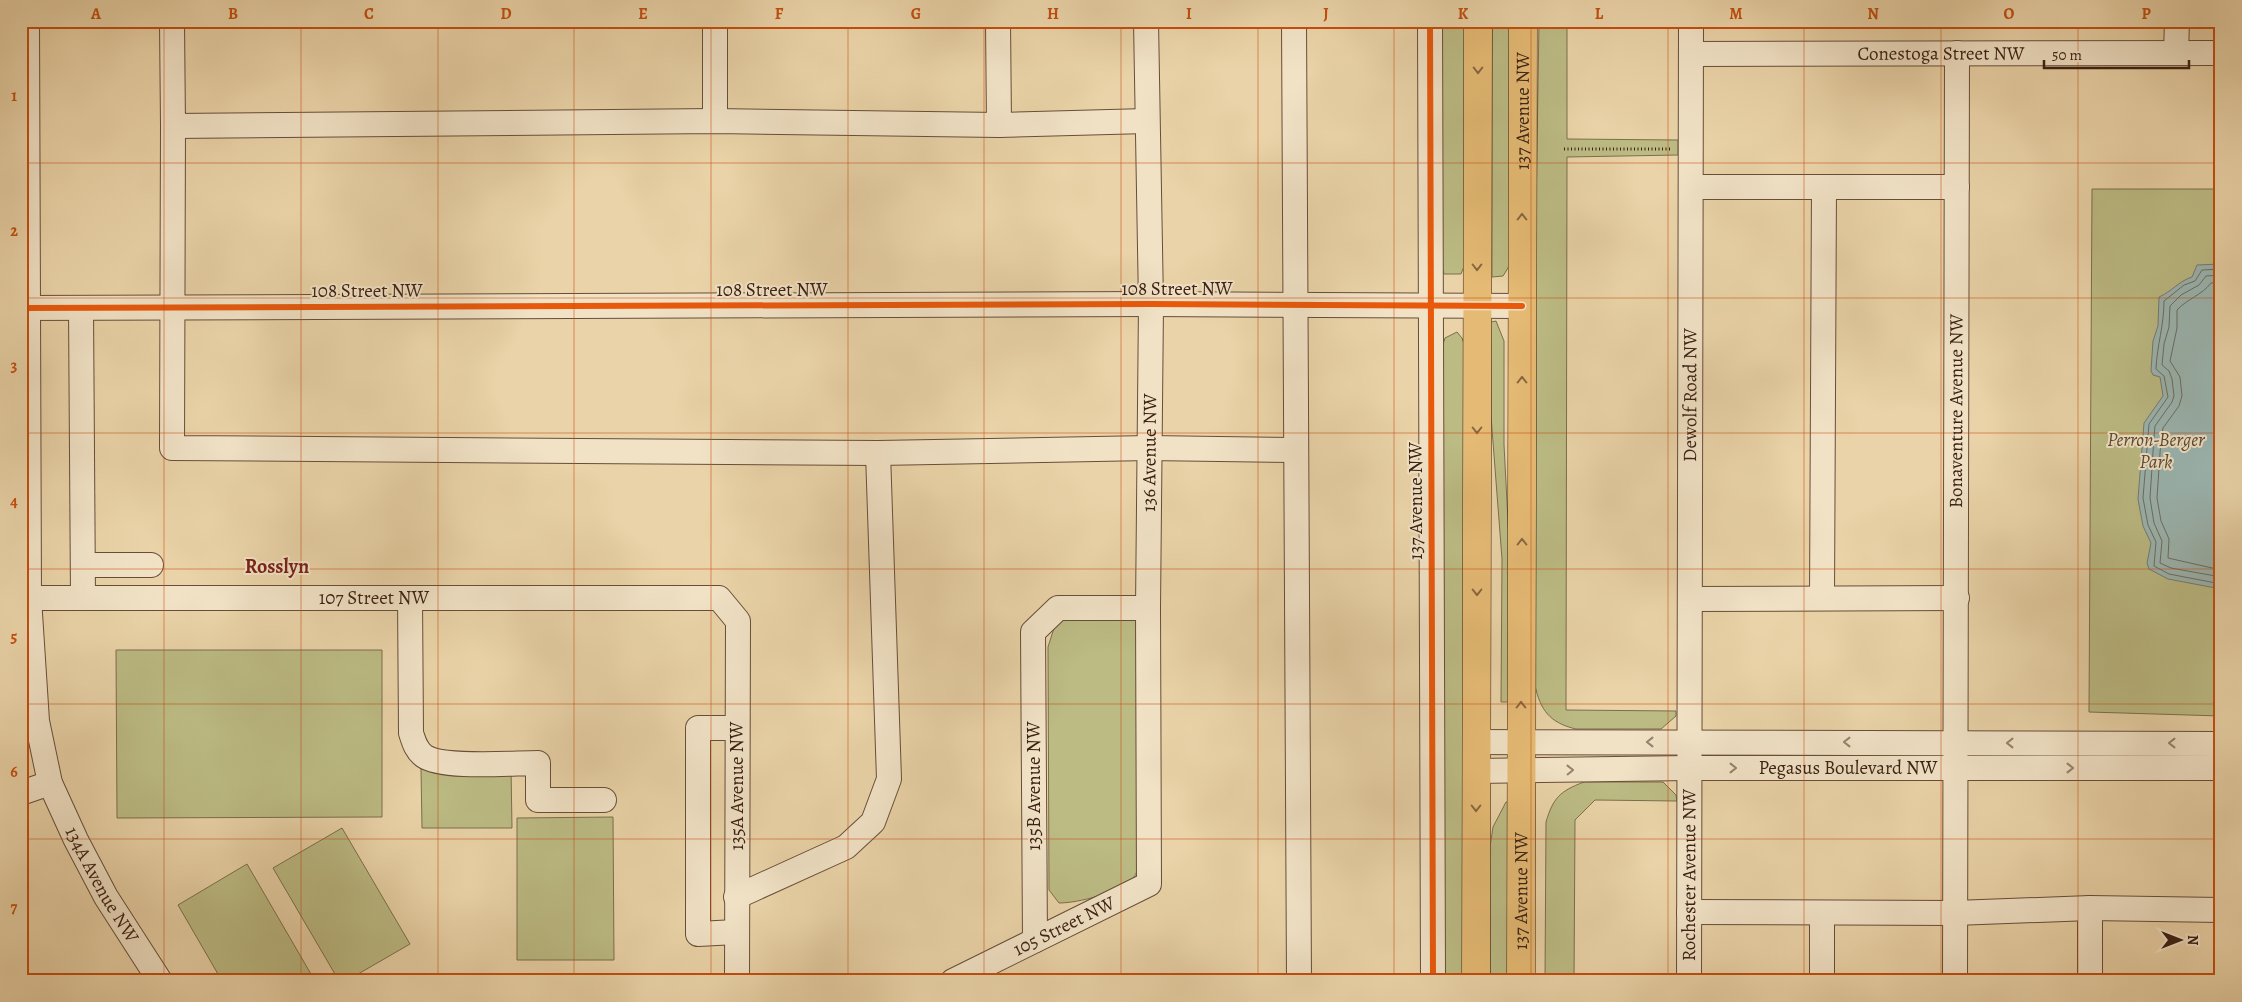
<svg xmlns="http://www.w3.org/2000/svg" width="2242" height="1002" font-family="Alegreya,serif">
<rect width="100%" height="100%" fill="#ead3a8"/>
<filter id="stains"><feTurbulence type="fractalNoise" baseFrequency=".004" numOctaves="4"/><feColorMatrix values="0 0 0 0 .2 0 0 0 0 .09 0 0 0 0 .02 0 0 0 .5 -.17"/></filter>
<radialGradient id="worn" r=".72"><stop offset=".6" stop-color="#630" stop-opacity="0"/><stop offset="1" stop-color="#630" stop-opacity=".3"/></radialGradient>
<!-- green -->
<g fill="#bcbb84" stroke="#7c6e4c">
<path d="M 1440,21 L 1466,21 L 1466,261 L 1461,274 L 1444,274 L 1441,264 Z"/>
<path d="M 1492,21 L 1513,21 L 1513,250 L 1508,268 L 1503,276 L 1492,277 Z"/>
<path d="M 1539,21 L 1567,21 L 1567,139 L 1678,140 L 1678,155 L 1567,157 L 1566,710 L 1676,711 L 1676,716 L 1661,729 L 1576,729 C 1550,723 1540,710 1535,685 L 1536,215 Z"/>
<path d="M 2092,189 L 2221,189 L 2221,716 L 2089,712 Z"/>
<path d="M 1496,321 L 1504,341 L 1504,445 L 1512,597 L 1512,702 L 1501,702 L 1502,559 L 1491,416 L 1491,322 Z"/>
<path d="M 1457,332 L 1462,338 L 1466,350 L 1465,981 L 1442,981 L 1441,351 L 1445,338 Z"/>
<path d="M 1075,613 L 1135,617 L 1139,627 L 1140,858 C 1138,865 1138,874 1132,879 C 1118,893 1078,903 1059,903 L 1049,890 L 1048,647 L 1055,625 Z"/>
<path d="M 116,650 L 382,650 L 382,817 L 117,818 Z"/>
<rect x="1721" y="751" width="203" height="8"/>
<path d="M 511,768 L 512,828 L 422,828 L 421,769 Z"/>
<path d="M 1584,782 L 1663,782 L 1676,795 L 1677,801 L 1595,800 L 1575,820 L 1574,981 L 1545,981 L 1546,822 C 1553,798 1560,791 1584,782 Z"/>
<path d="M 1506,802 L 1510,802 L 1512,981 L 1490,981 L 1490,847 L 1493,827 Z"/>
<path d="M 613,817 L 614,960 L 517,960 L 517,818 Z"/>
<path d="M 342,828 L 410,944 L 346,981 L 339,981 L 273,868 Z"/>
<path d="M 247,864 L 315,981 L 222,981 L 178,905 Z"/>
</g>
<!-- water -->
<path fill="#9bb6b2" stroke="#757a73" d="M 2221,264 L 2221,589 L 2168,579 L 2149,569 L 2147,563 L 2151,543 L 2143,526 L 2138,499 L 2143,436 L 2144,423 L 2163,396 L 2160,377 L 2153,375 L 2151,371 L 2153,341 L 2158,326 L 2159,297 C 2171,292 2179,281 2192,277 L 2197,265 Z"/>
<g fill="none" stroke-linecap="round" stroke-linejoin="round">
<!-- shore -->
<g stroke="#6b6c64" stroke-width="1">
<path d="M 2221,269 L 2202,270 L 2195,281 L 2184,285 L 2164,301 C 2164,326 2157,345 2156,369 L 2164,376 L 2168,397 L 2149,424 L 2148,436 L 2143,498 L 2148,525 L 2156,542 L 2154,566 L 2169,574 L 2221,584"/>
<path d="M 2221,275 L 2206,276 L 2199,285 L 2181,295 L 2170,306 L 2169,327 L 2164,344 L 2162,365 L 2169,371 L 2172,379 L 2174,396 L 2172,402 L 2155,426 L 2154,437 L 2150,498 L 2154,523 L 2162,541 L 2160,563 L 2171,568 L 2221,577"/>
<path d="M 2221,282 L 2211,283 C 2202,295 2187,299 2177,310 L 2177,328 L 2170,361 L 2180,377 L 2182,396 L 2179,406 L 2163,428 L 2161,438 L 2157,498 L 2161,521 L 2169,539 L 2168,558 L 2221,570"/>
</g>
<defs>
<g id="minor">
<path id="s1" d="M 27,21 L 29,598 L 37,721 L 50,783 L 76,840 L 106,897 L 160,981"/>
<path d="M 172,21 L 173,126 L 715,121 L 999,125 L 998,21"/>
<path d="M 715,21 L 715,121"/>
<path d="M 1294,21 L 1299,981"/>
<path d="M 1430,21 L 1433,981"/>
<path d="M 2176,53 L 2177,21"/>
<path id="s2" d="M 1691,54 L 2221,53"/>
<path d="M 999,125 L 1147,121"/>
<path d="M 173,126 L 172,448 L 878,453 L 1149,448 L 1295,450"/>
<path d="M 1691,187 L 1957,187"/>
<path d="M 21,308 L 1151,304 L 1522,306"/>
<path d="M 81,308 L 83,598"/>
<path d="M 83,565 L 151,565"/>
<path id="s3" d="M 29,598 L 719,598 L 738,621 L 737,981"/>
<path d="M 410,598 L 411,733 C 414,742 416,750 424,756 C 442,769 512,763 538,763 L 538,800 L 604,800"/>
<path d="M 1822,598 L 1824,187"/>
<path d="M 1690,599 L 1957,598"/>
<path d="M 1476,742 L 2221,744"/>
<path id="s4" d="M 1476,771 L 1689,768 L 2221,768"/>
<path d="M 21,793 L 50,783"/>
<path d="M 736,897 L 846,847 L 873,822 L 889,779 L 878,453"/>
<path d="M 1689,912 L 1955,913 L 2090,908 L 2221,910"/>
<path d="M 736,932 L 698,934 L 698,728 L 737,728"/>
<path d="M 1035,940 L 1033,632 L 1058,608 L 1148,608"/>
<path id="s5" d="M 953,981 L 1149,884 L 1148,608 L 1151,304 L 1146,21"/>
<path id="s6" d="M 1689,981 L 1691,21"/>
<path d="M 1822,981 L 1822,914"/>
<path id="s7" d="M 1955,981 L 1957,53"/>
<path d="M 2090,981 L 2090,908"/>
</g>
<g id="major">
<path d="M 1476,981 L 1478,21"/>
<path id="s8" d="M 1521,981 L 1523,21"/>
</g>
</defs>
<!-- minor casing -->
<use href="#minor" stroke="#674e3a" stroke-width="26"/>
<!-- major casing -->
<use href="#major" stroke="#3b2115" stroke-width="29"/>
<!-- path -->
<path stroke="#3b2115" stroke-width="3" stroke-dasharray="1 2.5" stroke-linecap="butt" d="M 1564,149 L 1670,149"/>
<!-- minor -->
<use href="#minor" stroke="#f1e2c6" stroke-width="24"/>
<!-- major -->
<use href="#major" stroke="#e5ba74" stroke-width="28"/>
<defs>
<g id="cycleway">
<path d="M 1430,21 L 1433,981"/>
<path d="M 21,308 L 1151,304 L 1522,306"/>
</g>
</defs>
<!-- cycleway casing -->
<use href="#cycleway" stroke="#f1e2c6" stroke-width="9"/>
<!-- cycleway -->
<use href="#cycleway" stroke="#e8590c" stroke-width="6"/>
</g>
<!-- one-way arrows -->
<defs><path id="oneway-chevron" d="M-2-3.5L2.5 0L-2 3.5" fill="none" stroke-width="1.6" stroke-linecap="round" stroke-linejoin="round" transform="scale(1.25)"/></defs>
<g stroke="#886640">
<use href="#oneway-chevron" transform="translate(1478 70) rotate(90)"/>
<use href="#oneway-chevron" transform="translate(1522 217) rotate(-90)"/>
<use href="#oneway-chevron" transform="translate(1477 267) rotate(90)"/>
<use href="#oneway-chevron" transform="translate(1522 380) rotate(-90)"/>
<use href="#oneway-chevron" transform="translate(1477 430) rotate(90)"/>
<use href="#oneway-chevron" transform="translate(1522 542) rotate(-90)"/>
<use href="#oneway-chevron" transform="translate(1477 592) rotate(90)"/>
<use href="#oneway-chevron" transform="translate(1521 705) rotate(-90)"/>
<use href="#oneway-chevron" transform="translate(1476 808) rotate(90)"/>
</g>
<g stroke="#96826e">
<use href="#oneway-chevron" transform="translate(1650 742) rotate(-180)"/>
<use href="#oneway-chevron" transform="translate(1847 742) rotate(-180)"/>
<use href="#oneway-chevron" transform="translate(2010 743) rotate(-180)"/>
<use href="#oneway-chevron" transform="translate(2172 743) rotate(-180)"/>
<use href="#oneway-chevron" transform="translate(1733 768)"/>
<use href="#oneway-chevron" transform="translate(2070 768)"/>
<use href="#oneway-chevron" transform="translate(1570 770) rotate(-1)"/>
</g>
<!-- grid -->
<path fill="none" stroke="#c54e0e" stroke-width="1" stroke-opacity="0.55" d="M 164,21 L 164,981M 301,21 L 301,981M 438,21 L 438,981M 574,21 L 574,981M 711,21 L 711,981M 848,21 L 848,981M 984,21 L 984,981M 1121,21 L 1121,981M 1258,21 L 1258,981M 1394,21 L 1394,981M 1531,21 L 1531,981M 1668,21 L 1668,981M 1804,21 L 1804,981M 1941,21 L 1941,981M 2078,21 L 2078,981M 21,163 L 2221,163M 21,298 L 2221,298M 21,433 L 2221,433M 21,569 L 2221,569M 21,704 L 2221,704M 21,839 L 2221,839"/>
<g text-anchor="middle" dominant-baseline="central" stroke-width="4" stroke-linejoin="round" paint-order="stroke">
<!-- street labels -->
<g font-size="19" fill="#3b2115" stroke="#f1e2c6">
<text stroke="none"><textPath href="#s2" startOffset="250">Conestoga Street NW</textPath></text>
<text stroke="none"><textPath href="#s8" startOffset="870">137 Avenue NW</textPath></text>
<text x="1177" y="289">108 Street NW</text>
<text x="772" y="290">108 Street NW</text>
<text x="367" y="291">108 Street NW</text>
<text stroke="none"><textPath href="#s6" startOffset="586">Dewolf Road NW</textPath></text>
<text stroke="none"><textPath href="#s7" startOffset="570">Bonaventure Avenue NW</textPath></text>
<text stroke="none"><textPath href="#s5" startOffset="650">136 Avenue NW</textPath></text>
<text transform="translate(1416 501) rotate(-90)">137 Avenue NW</text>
<text stroke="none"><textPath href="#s3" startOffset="345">107 Street NW</textPath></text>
<text stroke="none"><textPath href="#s4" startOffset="372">Pegasus Boulevard NW</textPath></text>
<text transform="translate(737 786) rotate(-90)">135A Avenue NW</text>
<text transform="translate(1034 786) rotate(-90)">135B Avenue NW</text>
<text stroke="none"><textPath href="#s6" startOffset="106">Rochester Avenue NW</textPath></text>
<text stroke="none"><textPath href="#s1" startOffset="878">134A Avenue NW</textPath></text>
<text stroke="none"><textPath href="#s8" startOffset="90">137 Avenue NW</textPath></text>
<text stroke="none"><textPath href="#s5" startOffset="124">105 Street NW</textPath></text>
</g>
<!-- park labels -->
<g font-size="19" font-style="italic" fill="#5b4831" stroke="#f1e2c6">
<text x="2156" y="440">Perron-Berger<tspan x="2156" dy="22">Park</tspan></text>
</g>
<!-- neighbourhood labels -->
<g font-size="20" font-weight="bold" fill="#7a1f14" stroke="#f1e2c6">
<text x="277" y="566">Rosslyn</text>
</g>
</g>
<!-- margin -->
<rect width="2242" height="1002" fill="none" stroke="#ead3a8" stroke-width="55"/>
<!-- north arrow -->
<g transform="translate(2180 940) rotate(90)" stroke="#f1e2c6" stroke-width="4" paint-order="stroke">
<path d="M0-4L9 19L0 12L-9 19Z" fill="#3b2115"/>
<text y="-8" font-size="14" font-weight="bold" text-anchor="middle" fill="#3b2115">N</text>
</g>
<!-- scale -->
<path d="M2044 60v8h145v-8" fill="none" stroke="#3b2115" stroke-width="2.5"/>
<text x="2052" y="60" font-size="15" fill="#3b2115" stroke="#f1e2c6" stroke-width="4" paint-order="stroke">50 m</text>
<rect x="28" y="28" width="2186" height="946" fill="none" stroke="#c54e0e" stroke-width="2"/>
<g font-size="16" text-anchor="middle" font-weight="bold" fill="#c54e0e">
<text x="96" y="19">A</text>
<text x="233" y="19">B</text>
<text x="369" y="19">C</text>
<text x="506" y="19">D</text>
<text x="643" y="19">E</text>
<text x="779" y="19">F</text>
<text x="916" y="19">G</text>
<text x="1053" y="19">H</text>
<text x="1189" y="19">I</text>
<text x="1326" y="19">J</text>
<text x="1463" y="19">K</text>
<text x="1599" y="19">L</text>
<text x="1736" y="19">M</text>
<text x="1873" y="19">N</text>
<text x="2009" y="19">O</text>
<text x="2146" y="19">P</text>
<text x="14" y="101">1</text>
<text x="14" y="236">2</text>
<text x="14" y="371">3</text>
<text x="14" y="507">4</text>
<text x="14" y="642">5</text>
<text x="14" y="777">6</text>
<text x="14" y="913">7</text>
</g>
<rect width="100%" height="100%" filter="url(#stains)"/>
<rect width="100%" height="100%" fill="url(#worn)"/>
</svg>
